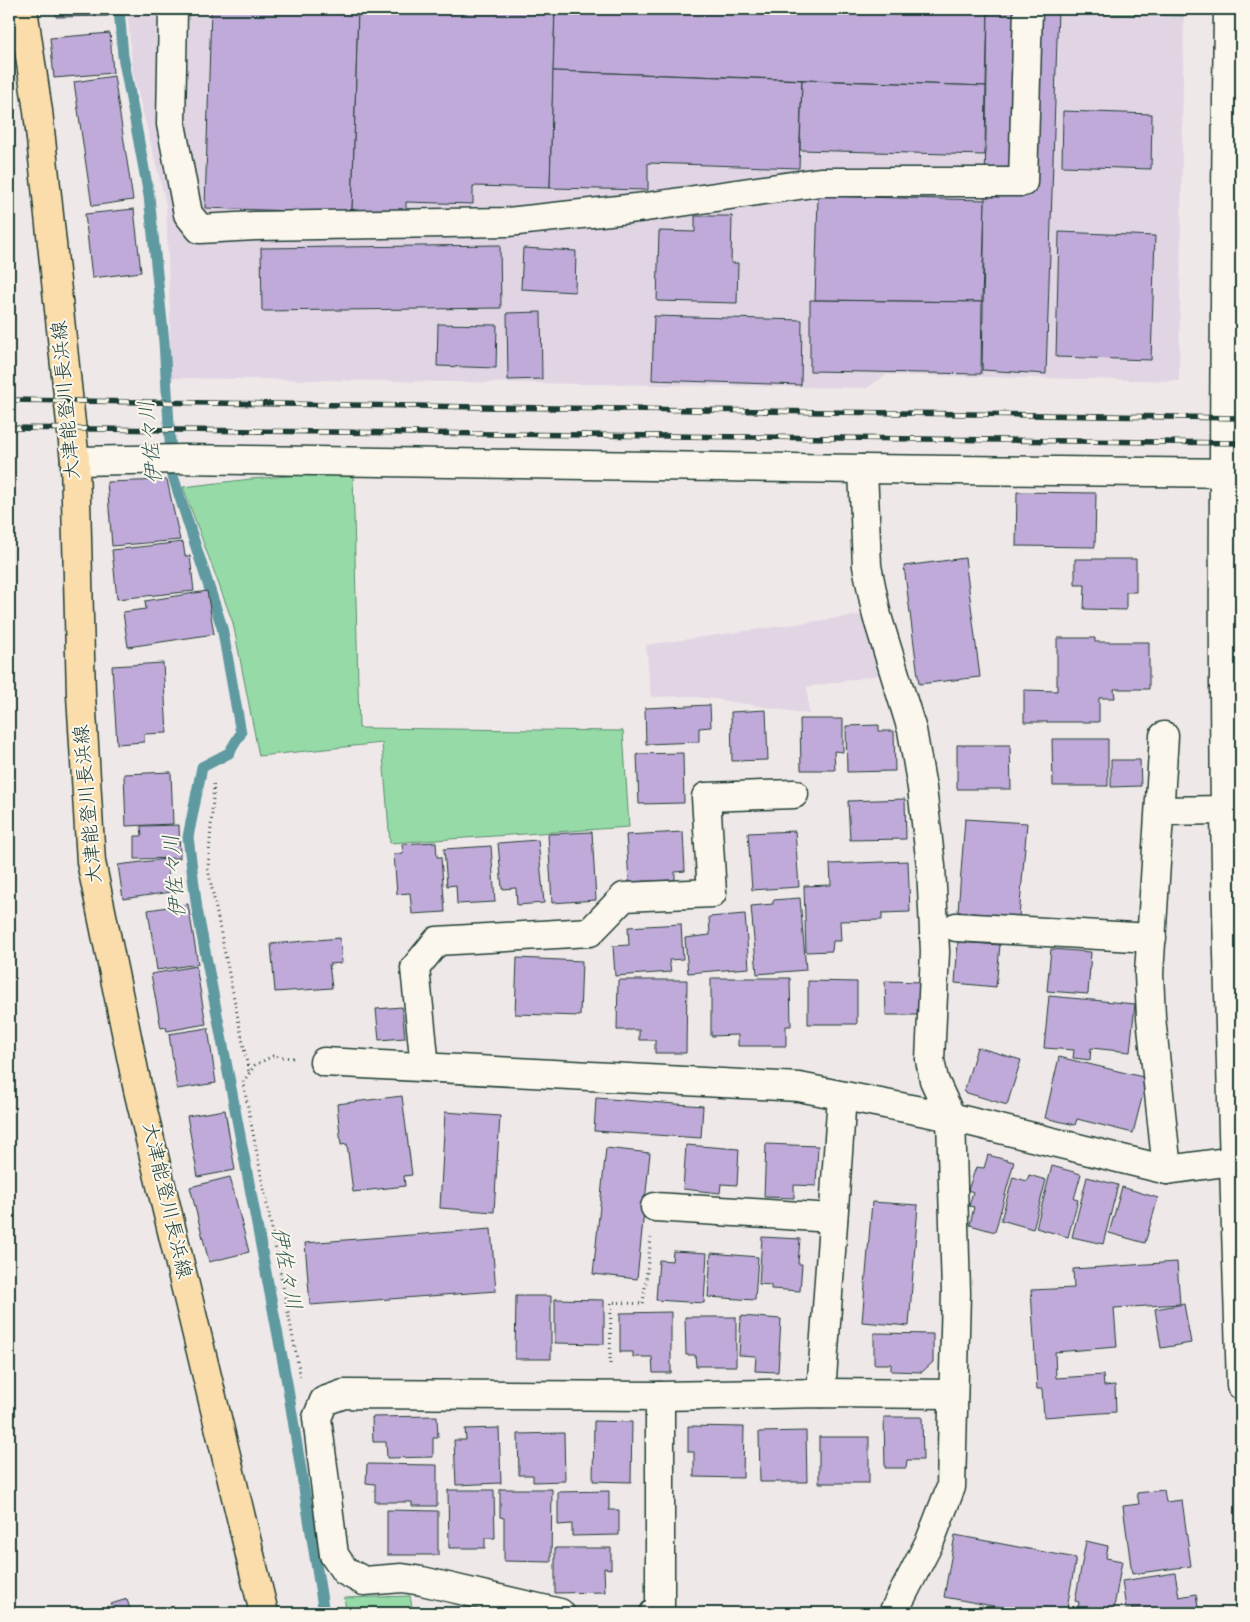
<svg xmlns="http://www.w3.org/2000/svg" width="1250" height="1622" font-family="Dekko,'Klee One',sans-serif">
<rect width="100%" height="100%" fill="#efe8e8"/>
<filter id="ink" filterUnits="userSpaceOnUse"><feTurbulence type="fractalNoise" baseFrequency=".02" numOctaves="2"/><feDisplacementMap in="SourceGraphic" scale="10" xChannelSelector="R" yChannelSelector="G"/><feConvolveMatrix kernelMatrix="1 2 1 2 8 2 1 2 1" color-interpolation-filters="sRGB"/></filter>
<g filter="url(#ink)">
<!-- built -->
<g fill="#e1d5e4">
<path d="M 127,9 L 1184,9 L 1179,381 L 886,375 L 867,388 L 170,378 L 170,317 L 166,204 L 133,73 Z"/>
<path d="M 866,614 L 880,675 L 807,687 L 809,714 L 714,699 L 685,696 L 651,697 L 646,645 Z"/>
</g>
<!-- green -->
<g fill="#96dba7" stroke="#5a8c6e">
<path d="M 1061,9 L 1184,9 L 1184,16 L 1061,13 Z"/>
<path d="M 353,471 L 359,728 L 623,731 L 629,827 L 390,843 L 382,743 L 259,756 L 233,623 L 183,487 L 251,479 Z"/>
<path d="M 410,1596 L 413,1613 L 347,1613 L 344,1598 Z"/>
</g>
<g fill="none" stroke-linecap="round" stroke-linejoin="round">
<!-- stream -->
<path stroke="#5f9aa1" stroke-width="11" d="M 119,9 L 123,56 L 149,196 L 164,342 L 172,473 L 222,627 L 241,733 L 229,753 L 202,767 L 188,837 L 197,909 L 287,1383 L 324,1613"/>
</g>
<!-- building -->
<g fill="#c0aad9" stroke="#1f3d34">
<path d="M 56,9 L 107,9 L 108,16 L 56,17 Z"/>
<path d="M 211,9 L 358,9 L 352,213 L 205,208 Z"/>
<path d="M 358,9 L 555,9 L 550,188 L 473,186 L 473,204 L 406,202 L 406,214 L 352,213 Z"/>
<path d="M 555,9 L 988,9 L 986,86 L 553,71 Z"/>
<path d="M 988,9 L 1058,9 L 1046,374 L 982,370 Z"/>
<path d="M 110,33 L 113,73 L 54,78 L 50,38 Z"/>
<path d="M 553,71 L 802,80 L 799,168 L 648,163 L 648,190 L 550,188 Z"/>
<path d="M 114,76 L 133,200 L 92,206 L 74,82 Z"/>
<path d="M 802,80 L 986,86 L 985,155 L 800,150 Z"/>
<path d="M 1063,111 L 1152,114 L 1151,169 L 1062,166 Z"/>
<path d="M 818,196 L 985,200 L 982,302 L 815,300 Z"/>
<path d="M 134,209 L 141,272 L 92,278 L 85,214 Z"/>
<path d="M 695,216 L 732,216 L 731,263 L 738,263 L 737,303 L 657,301 L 659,231 L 695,232 Z"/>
<path d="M 1059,232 L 1155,236 L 1151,360 L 1056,357 Z"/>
<path d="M 500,245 L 501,308 L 262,311 L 261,248 Z"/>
<path d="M 523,248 L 576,251 L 575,292 L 521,289 Z"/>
<path d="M 810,300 L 982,302 L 981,374 L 810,371 Z"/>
<path d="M 541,312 L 542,379 L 508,380 L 507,313 Z"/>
<path d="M 654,316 L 802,320 L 801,385 L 652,380 Z"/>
<path d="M 438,324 L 497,325 L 496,368 L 437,366 Z"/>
<path d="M 167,480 L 180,540 L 112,546 L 107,482 Z"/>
<path d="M 1017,492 L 1096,493 L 1095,547 L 1016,546 Z"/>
<path d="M 183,542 L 185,556 L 190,556 L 194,591 L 117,599 L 112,550 Z"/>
<path d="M 965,558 L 980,677 L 919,684 L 904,566 Z"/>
<path d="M 1075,559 L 1136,559 L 1136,592 L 1126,592 L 1126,610 L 1084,609 L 1085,585 L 1075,585 Z"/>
<path d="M 207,591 L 214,634 L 128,647 L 123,612 L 146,609 L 145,601 Z"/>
<path d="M 1057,638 L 1095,638 L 1095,642 L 1149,642 L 1149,689 L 1114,689 L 1115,698 L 1099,698 L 1099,722 L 1024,722 L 1024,690 L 1057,691 Z"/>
<path d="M 163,663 L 167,733 L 144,734 L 144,742 L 117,744 L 112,666 Z"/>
<path d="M 710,705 L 711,727 L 699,728 L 699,742 L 646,744 L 645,708 Z"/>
<path d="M 766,710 L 768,760 L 732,761 L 731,712 Z"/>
<path d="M 800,719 L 843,719 L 843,752 L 834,751 L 835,770 L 801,770 Z"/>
<path d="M 879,725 L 879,731 L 894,731 L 895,771 L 847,772 L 846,726 Z"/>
<path d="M 1052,739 L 1108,739 L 1108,786 L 1053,786 Z"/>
<path d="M 957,745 L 1010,745 L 1011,789 L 957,789 Z"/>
<path d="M 683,753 L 684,803 L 639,804 L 637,754 Z"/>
<path d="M 1111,760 L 1140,760 L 1141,786 L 1111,787 Z"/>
<path d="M 171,772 L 173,824 L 126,826 L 124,774 Z"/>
<path d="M 905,799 L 906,839 L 850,840 L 848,801 Z"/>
<path d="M 965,819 L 1027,823 L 1019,917 L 958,912 Z"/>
<path d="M 179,825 L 180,858 L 135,859 L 135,836 L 142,836 L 141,826 Z"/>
<path d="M 795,831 L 799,887 L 752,890 L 748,833 Z"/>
<path d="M 592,832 L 596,900 L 552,903 L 548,834 Z"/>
<path d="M 683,832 L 685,871 L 675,872 L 675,880 L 629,882 L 626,835 Z"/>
<path d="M 538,840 L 544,903 L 517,905 L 516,888 L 502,889 L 498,843 Z"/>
<path d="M 436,842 L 437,857 L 441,857 L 445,912 L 412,914 L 410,893 L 397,894 L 394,854 L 403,853 L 402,844 Z"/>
<path d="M 491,846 L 495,902 L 457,904 L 456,885 L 447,886 L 444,849 Z"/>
<path d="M 166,859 L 171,892 L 123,899 L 118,865 Z"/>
<path d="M 908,861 L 910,912 L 882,913 L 882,920 L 840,921 L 841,941 L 833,941 L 832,951 L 806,952 L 804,886 L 831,885 L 830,864 Z"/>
<path d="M 800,898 L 806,970 L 757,974 L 751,906 L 773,904 L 773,900 Z"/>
<path d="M 188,904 L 198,964 L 157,970 L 148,910 Z"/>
<path d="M 745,914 L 749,968 L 688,973 L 685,938 L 710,935 L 709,917 Z"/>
<path d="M 681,924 L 683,959 L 669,960 L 671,972 L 615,976 L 613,946 L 629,945 L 628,927 Z"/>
<path d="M 340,938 L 342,963 L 329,964 L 332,988 L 275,992 L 271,944 Z"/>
<path d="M 958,942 L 1000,945 L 996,987 L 955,983 Z"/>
<path d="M 1051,949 L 1091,952 L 1088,994 L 1047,991 Z"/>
<path d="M 517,958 L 582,961 L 580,1016 L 515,1014 Z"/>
<path d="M 196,966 L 206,1024 L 167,1031 L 166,1027 L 161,1028 L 151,974 Z"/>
<path d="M 711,978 L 790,978 L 791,1026 L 786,1026 L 786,1046 L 738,1046 L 738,1035 L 711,1036 Z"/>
<path d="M 618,980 L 687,980 L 686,1053 L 655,1053 L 655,1040 L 639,1040 L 639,1030 L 617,1030 Z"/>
<path d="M 808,981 L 857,982 L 857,1024 L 808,1024 Z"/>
<path d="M 885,981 L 924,982 L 924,1015 L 886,1015 Z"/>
<path d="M 1049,996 L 1135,1004 L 1130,1052 L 1091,1048 L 1090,1060 L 1073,1058 L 1074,1050 L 1044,1048 Z"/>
<path d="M 402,1007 L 405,1038 L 379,1040 L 376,1009 Z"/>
<path d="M 208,1028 L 216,1083 L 177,1089 L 169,1034 Z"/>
<path d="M 977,1047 L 1021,1060 L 1007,1105 L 964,1092 Z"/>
<path d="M 1059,1057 L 1147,1078 L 1133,1133 L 1077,1119 L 1075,1125 L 1045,1118 Z"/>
<path d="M 402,1096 L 412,1175 L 404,1176 L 405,1186 L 353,1192 L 347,1144 L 341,1145 L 337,1104 Z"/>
<path d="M 596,1098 L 703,1106 L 701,1138 L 594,1131 Z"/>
<path d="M 225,1110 L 235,1170 L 198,1177 L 187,1116 Z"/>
<path d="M 445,1112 L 500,1116 L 494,1212 L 440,1208 Z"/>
<path d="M 766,1144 L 818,1146 L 816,1186 L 794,1185 L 794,1198 L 764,1197 Z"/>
<path d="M 686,1145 L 739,1149 L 737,1185 L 721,1184 L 720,1193 L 683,1189 Z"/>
<path d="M 606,1148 L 650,1153 L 637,1279 L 593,1274 Z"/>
<path d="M 988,1155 L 1014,1162 L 995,1232 L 970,1225 L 974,1207 L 969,1206 L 973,1192 L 968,1190 L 976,1167 L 984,1168 Z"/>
<path d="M 1052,1166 L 1081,1174 L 1074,1199 L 1078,1200 L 1068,1237 L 1036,1228 Z"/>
<path d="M 1029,1175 L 1046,1180 L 1033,1229 L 1001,1220 L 1013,1177 L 1027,1181 Z"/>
<path d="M 230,1177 L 249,1252 L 209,1262 L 190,1187 Z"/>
<path d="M 1087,1177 L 1118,1185 L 1103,1244 L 1072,1237 Z"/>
<path d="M 1122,1187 L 1158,1198 L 1145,1243 L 1109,1233 Z"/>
<path d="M 872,1202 L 918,1205 L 909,1326 L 862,1322 Z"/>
<path d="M 491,1229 L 496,1291 L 310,1305 L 305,1243 Z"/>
<path d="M 762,1237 L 800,1239 L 798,1264 L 802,1264 L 800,1291 L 771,1289 L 771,1285 L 759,1284 Z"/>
<path d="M 673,1251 L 707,1253 L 704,1303 L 656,1300 L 659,1260 L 672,1261 Z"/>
<path d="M 711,1253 L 758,1257 L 755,1300 L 708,1297 Z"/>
<path d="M 1177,1262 L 1180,1304 L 1114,1308 L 1117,1347 L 1055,1352 L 1056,1378 L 1103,1375 L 1104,1386 L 1115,1385 L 1116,1412 L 1044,1417 L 1042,1389 L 1037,1389 L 1031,1290 L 1074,1288 L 1073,1269 Z"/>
<path d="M 516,1296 L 551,1296 L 551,1359 L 515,1359 Z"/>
<path d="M 555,1299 L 604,1300 L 604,1344 L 555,1343 Z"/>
<path d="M 1184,1304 L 1191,1343 L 1161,1348 L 1155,1309 Z"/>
<path d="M 671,1312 L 671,1373 L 653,1373 L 652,1357 L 633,1357 L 633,1352 L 620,1352 L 620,1313 Z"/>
<path d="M 741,1316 L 781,1319 L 778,1372 L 755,1371 L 756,1356 L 739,1355 Z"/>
<path d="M 685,1317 L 736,1317 L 736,1366 L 696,1366 L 695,1355 L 686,1355 Z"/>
<path d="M 874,1333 L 933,1334 L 933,1362 L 922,1372 L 891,1371 L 891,1364 L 874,1364 Z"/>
<path d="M 437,1416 L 438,1438 L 433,1438 L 433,1457 L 387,1458 L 386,1442 L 373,1442 L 372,1417 Z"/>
<path d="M 884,1417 L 922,1417 L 923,1460 L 907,1460 L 906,1468 L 885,1468 Z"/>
<path d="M 594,1421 L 632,1422 L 631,1482 L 593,1481 Z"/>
<path d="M 688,1426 L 744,1427 L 743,1478 L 694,1477 L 694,1452 L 688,1452 Z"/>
<path d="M 499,1428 L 501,1483 L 456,1485 L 454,1440 L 466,1440 L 465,1429 Z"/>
<path d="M 806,1431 L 807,1482 L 760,1482 L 759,1432 Z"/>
<path d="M 564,1433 L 565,1481 L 533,1482 L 533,1475 L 519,1475 L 518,1434 Z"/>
<rect x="819" y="1437" width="50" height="46"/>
<path d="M 367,1464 L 437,1465 L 437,1506 L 412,1506 L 412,1502 L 375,1502 L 375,1484 L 366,1483 Z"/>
<path d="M 500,1489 L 552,1489 L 551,1562 L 504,1561 L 504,1518 L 500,1517 Z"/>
<path d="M 448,1490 L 494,1490 L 495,1538 L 485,1538 L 485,1548 L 449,1548 Z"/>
<path d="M 1164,1490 L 1166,1502 L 1182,1500 L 1191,1566 L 1132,1574 L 1123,1506 L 1139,1504 L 1137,1493 Z"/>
<path d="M 609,1491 L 609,1510 L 619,1510 L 619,1535 L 572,1536 L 572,1524 L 558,1525 L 558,1492 Z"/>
<path d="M 387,1510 L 438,1511 L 438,1555 L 387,1555 Z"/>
<path d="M 955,1535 L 1076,1558 L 1066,1613 L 1031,1613 L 944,1597 Z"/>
<path d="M 1086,1541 L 1108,1546 L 1106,1558 L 1122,1561 L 1113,1613 L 1077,1613 L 1079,1602 L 1075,1601 Z"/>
<path d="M 555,1548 L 611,1548 L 611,1569 L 604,1568 L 605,1592 L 555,1593 Z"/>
<path d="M 1175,1573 L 1179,1597 L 1196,1594 L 1199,1613 L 1140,1613 L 1140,1608 L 1126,1609 L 1122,1581 Z"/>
<path d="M 127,1599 L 131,1613 L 114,1613 L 111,1604 Z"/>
</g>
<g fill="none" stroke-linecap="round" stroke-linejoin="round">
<defs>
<g id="minor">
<path d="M 173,9 L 171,124 L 188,214 L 200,229 L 255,226 L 508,222 L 646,207 L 820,182 L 1023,182 L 1028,9"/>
<path d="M 1228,9 C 1225,276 1222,544 1225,811 C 1228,1002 1235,1193 1241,1385"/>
<path d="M 75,461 L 184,459 L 863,469 L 1241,473"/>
<path d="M 863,469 L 867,566 L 877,616 L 912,730 L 922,788 L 931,866 L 935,952 L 930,1060 L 934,1080 L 951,1117 L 956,1293 L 951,1487 L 930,1541 L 893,1613"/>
<path d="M 1164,736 L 1149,974 L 1151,1017 L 1167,1170"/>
<path d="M 1160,811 L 1225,810"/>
<path d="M 956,927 L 1152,938"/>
<path d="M 324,1062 L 799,1087 L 951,1117 L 1167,1170 L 1233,1161"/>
<path d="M 425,1067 L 415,968 L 437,941 L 590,932 L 624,897 L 712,893 L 706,797 L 794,794"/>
<path d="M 655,1207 L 833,1218"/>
<path d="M 821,1393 L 842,1096"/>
<path d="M 560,1613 L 422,1581 L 402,1578 L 364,1581 L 345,1571 L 334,1555 L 317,1418 L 324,1401 L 344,1394 L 660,1396 L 821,1393 L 953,1394"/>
<path d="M 654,1613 L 660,1606 L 660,1396"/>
</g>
<path id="major" d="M 23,9 L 38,111 L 75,461 L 81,695 L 91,862 L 138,1090 L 264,1613"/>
</defs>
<!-- minor casing -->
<use href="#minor" stroke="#1f3d34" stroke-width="31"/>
<!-- major casing -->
<use href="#major" stroke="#1f3d34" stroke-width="31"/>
<!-- path -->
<g stroke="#1f3d34" stroke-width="3" stroke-dasharray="1 4" stroke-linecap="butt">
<path d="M 214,784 L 208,869 L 249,1073"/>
<path d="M 293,1058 L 273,1056 L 255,1065 L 243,1082 L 301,1379"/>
<path d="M 610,1364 L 611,1302 L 643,1304 L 651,1238"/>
</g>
<!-- minor -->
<use href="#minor" stroke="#fbf7ec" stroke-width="28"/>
<!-- major -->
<use href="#major" stroke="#faddab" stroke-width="28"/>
<defs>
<g id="rail">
<path d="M 9,400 L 1241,418"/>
<path d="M 9,428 L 1241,443"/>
</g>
</defs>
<!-- rail casing -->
<use href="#rail" stroke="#1f3d34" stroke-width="5.5"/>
<!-- rail -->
<use href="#rail" stroke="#fbf7ec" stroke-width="4" stroke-dasharray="11" stroke-linecap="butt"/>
</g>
</g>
<g text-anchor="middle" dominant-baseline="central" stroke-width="4" stroke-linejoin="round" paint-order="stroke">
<!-- street labels -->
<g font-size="20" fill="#1f3d34" stroke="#fbf7ec">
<text transform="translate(68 400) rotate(-95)">大津能登川長浜線</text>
<text transform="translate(90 804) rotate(-95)">大津能登川長浜線</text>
<text transform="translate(165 1201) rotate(77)">大津能登川長浜線</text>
</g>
<!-- water labels -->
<g font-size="21" font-style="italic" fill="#345c58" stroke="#fbf7ec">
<text transform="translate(153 442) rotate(-96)">伊佐々川</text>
<text transform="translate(177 876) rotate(-95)">伊佐々川</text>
<text transform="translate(284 1269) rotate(79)">伊佐々川</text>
</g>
</g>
<!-- margin -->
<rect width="1250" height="1622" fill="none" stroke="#fbf7ec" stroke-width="30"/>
<rect x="15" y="15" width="1220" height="1592" fill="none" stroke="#1f3d34" stroke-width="2" filter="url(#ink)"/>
</svg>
